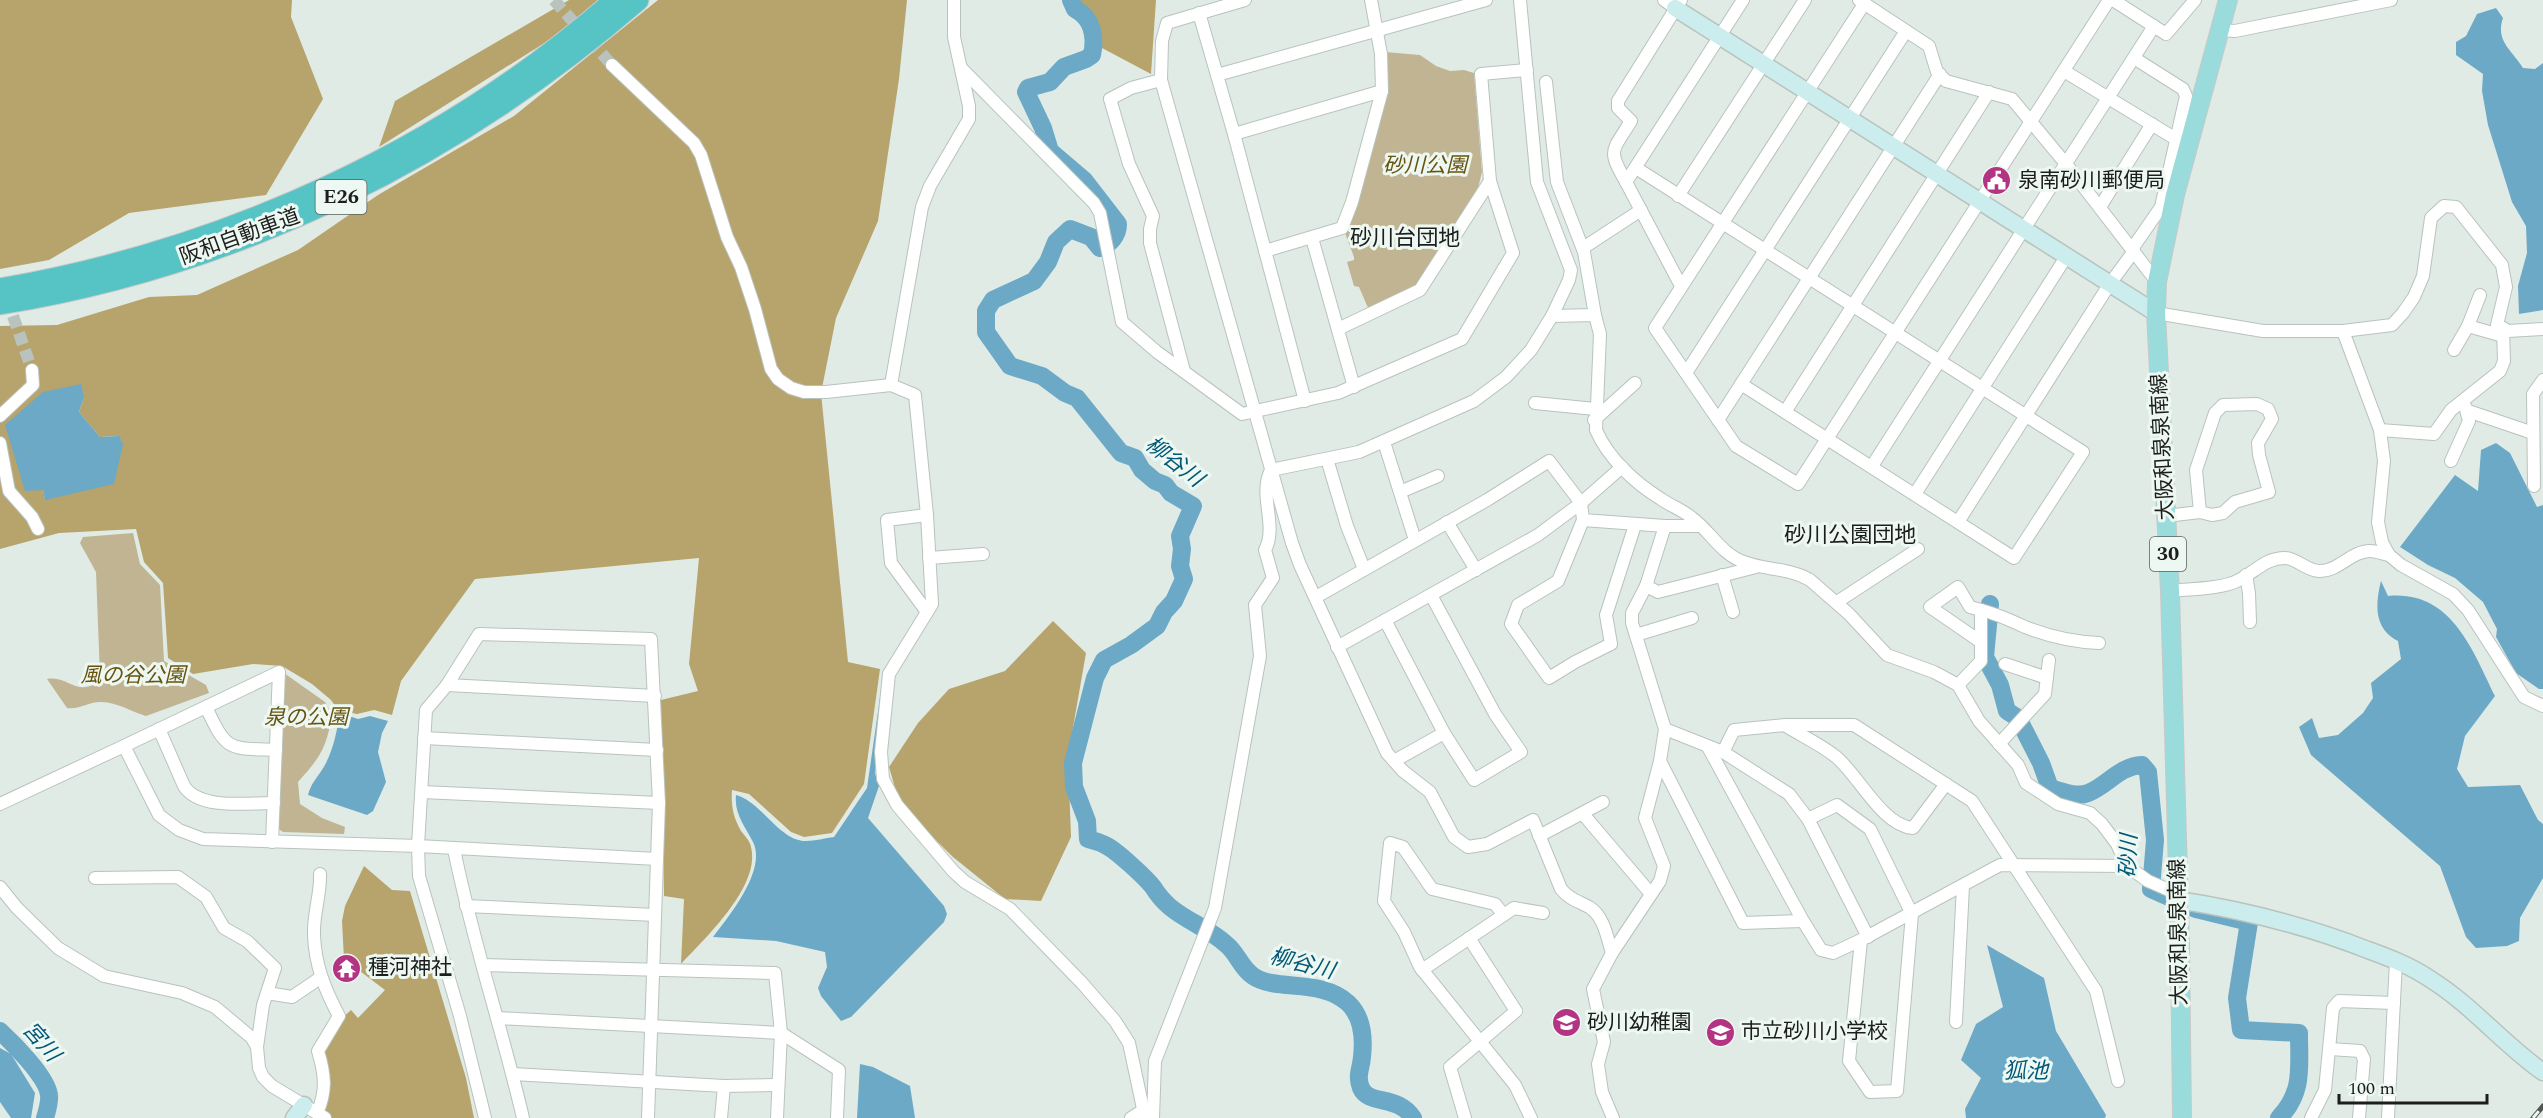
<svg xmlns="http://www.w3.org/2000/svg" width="2543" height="1118" font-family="Spectral,'Noto Sans JP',serif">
<rect width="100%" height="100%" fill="#e1ebe5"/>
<!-- green -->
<g fill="#c0b492">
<path d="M 1385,52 L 1420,55 L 1436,66 L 1450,71 L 1464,70 L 1474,73 L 1482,172 L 1478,188 L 1418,288 L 1369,310 L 1359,287 L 1354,286 L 1347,262 L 1354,260 L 1354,257 L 1345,233 L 1388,94 Z"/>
<path d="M 133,533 L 140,564 L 160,585 L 164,661 L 206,685 L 209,693 L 146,716 C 132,712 115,701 100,702 C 88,702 79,710 67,708 L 47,679 C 68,675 75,696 97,683 L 100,676 L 96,572 L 80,543 L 83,537 Z"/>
<path d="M 284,673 L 325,702 L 332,715 C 326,749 321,756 298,782 L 300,804 L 322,818 L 345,827 L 344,834 L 283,832 L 277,828 Z"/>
</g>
<!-- forest -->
<g fill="#b7a36c" fill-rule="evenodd">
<path d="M 0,0 L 292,0 L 291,17 L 323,99 L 266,195 L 129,213 L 49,260 L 0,269 Z"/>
<path d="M 569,0 L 598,0 L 573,25 L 379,147 L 395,101 Z"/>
<path d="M 658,0 L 907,0 L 899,79 L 878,221 L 836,318 L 821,393 L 848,662 L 880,669 L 864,784 L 832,833 L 804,837 L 791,832 L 749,794 L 732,790 C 731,806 733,817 741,831 C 744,835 750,841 751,847 C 761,886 705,938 681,964 L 684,899 L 664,896 L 661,700 L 698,691 L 689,664 L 699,558 L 475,579 L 401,681 L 392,715 L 374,710 L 357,714 L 338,710 L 331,700 L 312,684 L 282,666 L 253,664 L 193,674 L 168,658 L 163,583 L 144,562 L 136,529 L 59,533 L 0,549 L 0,326 L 57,325 L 149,297 L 197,295 L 298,250 L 378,195 L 514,116 ZM 84,397 L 79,412 L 100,437 L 119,436 L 45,499 L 43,490 Z"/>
<path d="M 1076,0 L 1156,0 L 1151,74 L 1085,39 Z"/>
<path d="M 1053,621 L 1086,653 L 1068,756 L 1071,837 L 1041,901 L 1005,899 L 953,857 L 900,805 L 889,767 L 918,723 L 949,689 L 1005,671 Z"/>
<path d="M 364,866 L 392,890 L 410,891 L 466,1078 L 474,1118 L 332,1118 L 324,1112 L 331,1083 L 321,1053 L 338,1022 L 351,1010 L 358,1018 L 385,990 L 344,959 L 342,921 L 345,906 Z"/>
</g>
<!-- water -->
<g fill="#6ba9c6">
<path d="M 2496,8 L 2503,18 C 2495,41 2512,50 2523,68 L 2535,69 L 2543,63 L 2543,310 L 2519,314 L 2518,286 L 2527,253 L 2526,226 L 2512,202 L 2488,125 L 2482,91 L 2483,74 L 2456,55 L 2456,42 L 2466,36 L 2477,14 Z"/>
<path d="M 81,384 L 84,397 L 79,412 L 100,437 L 119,436 L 123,444 L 114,484 L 45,500 L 43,490 L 25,491 L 5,425 L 43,392 Z"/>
<path d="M 2496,443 L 2510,453 L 2537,507 L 2543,505 L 2543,689 L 2539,689 L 2516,673 L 2496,637 L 2497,629 L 2483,602 L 2455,578 L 2428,565 L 2400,547 L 2455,475 L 2478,491 L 2481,450 Z"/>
<path d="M 2381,581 L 2388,596 C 2451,590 2472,649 2495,696 L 2465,736 L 2457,769 L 2468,787 L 2520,785 L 2538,820 L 2543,824 L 2543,878 L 2520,918 L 2519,941 L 2507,946 L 2476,948 L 2466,937 L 2440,866 L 2311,755 L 2299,727 L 2312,718 L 2319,738 L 2338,735 L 2363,713 L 2373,698 L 2371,683 L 2401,659 L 2398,641 C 2374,629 2375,605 2381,581 Z"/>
<path d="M 882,684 L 886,685 L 875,773 L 879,786 L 868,818 L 944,906 L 947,914 L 944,922 L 851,1017 L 841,1021 L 821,996 L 818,988 L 827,967 L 825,952 L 776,941 L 713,937 C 729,916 767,870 753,842 C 745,826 734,814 736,795 C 762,802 779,841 806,841 C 815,841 825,838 834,837 L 867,788 Z"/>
<path d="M 340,713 L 358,719 L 370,716 L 388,721 L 382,733 L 378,752 L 386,782 L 373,811 L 367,815 L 308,795 C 311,782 320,775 326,763 C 334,747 337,730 340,713 Z"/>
<path d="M 1987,945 L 2044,978 L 2056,1031 L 2106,1115 L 2105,1118 L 1966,1118 L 1965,1109 L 1981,1078 L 1961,1060 L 1976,1024 L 2003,1007 Z"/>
<path d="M 0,1048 L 11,1054 L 35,1093 L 31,1118 L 11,1118 L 0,1102 Z"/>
<path d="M 860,1064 L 873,1067 L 910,1086 L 915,1118 L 857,1118 Z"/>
</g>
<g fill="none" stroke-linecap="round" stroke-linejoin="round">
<!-- river -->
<g stroke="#6ba9c6" stroke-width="18">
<path d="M 1071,0 L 1075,9 C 1092,18 1096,36 1092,55 L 1086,59 L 1064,67 L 1050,82 L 1028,88 L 1026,92 L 1043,128 L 1050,151 L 1084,180 L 1118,224 C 1118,236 1110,244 1100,248 L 1091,237 L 1070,229 L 1056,242 L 1048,262 L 1034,281 L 993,300 L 986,311 L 986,332 L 1010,366 L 1042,376 L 1065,393 L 1077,398 L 1121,453 L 1135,458 L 1142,470 L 1155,481 L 1165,485 L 1171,493 L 1193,506 L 1180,536 L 1182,549 L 1180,566 L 1184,579 L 1174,601 L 1164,612 L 1157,626 L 1131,645 L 1104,660 L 1095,678 L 1073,763 L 1074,787 L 1087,821 L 1088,839 C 1094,841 1100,842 1105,845 C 1116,850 1145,877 1153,887 C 1158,895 1163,901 1170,907 C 1188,922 1210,929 1227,945 C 1237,953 1241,968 1253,976 C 1276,992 1321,978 1348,1003 C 1363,1017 1364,1039 1362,1057 C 1361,1069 1356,1076 1361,1088 C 1369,1106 1398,1094 1413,1118"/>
<path d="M 1990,604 L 1985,657 L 2000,685 L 2007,711 L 2018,718 L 2041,763 L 2050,788 C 2061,791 2077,798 2088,793 C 2107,786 2119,766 2142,765 L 2148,772 L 2155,840 L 2151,889 L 2196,909 L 2249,922 L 2237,998 L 2241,1030 L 2299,1033 C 2299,1067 2304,1092 2279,1118"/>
<path d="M 0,1031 C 13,1043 47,1077 49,1095 C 50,1102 47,1111 45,1118"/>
</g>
<!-- street-tunnel -->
<g stroke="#b9c2bd" stroke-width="12" stroke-dasharray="12 6" stroke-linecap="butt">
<path d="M 554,0 L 612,65"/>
<path d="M 7,299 L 32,370"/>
</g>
<defs>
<g id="street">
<path d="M 1245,0 L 1167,23 L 1162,41 L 1161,80 L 1292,543 L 1300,565 L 1387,753 L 1403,771 L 1430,792 L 1454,837 L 1468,847 L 1487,844 L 1533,820 L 1561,889 C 1569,899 1578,901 1589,907 C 1604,916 1607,937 1612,953"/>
<path d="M 1664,0 L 1675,8"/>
<path d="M 1859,0 L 1929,46 L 1937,72 L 1946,81 L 2012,99 L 2066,164 L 2157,282"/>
<path d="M 2113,0 L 2166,34 L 2195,0"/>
<path d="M 1864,4 L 1655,328 L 1736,446 L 1798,484 L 2109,0"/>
<path d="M 1199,13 L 1234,134 L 1305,401"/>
<path d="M 2219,30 L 2235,31 L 2391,0"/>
<path d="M 612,65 L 694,143 L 701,155 L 727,237 L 741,267 L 755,309 L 771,369 L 778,379 L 791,388 L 804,392 L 826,392 L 891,385 L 915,395 L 927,515 L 932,604 L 889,674 L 881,752 L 883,779 L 897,805 L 953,871 L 965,882 L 1010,909 L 1082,983 L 1115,1021 L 1129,1043 L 1145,1118"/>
<path d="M 961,68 L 1094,203 L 1100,213 L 1122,322 L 1157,352 L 1242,414 L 1338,393 L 1462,339 L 1513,253 L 1490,181 L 1481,74 L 1527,70"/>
<path d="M 2064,71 L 2176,139"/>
<path d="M 1217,75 L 1486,0"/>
<path d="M 1161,80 L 1131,88 L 1110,99 L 1129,164 L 1153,216 L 1150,229 L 1150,243 L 1184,371"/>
<path d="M 1546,82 L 1557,182 L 1584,252 L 1595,315"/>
<path d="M 1234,134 L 1382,91"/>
<path d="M 1636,168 L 2083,452 L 2014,558 L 1741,384"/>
<path d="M 1626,182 C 1607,149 1612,152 1631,121 L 1618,108 L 1618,101 L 1681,0"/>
<path d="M 1678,196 L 1805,0"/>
<path d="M 2100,207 L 2152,124"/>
<path d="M 1312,238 L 1354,387"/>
<path d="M 1583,248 L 1641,210"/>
<path d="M 2132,249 L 2161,207 L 2186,96 L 2183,89 L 2134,58"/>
<path d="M 1265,251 L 1342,228 L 1352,202 L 1382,91 L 1381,54 L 1371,0"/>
<path d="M 1681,286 L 1626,182 L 1743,0"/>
<path d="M 2156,313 L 2263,331 L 2343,331 L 2392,325 L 2403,313 L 2414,297 L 2423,276 L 2431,218 L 2444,206 L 2456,207 L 2502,265 L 2506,287 L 2497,325 L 2508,331 L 2543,329"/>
<path d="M 1552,316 L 1595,315 L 1600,334 L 1596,430 C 1608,458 1635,483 1661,499 C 1671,506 1683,510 1692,518 C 1710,531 1722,555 1744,562 C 1765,570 1790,568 1810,580 L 1849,614 L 1887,655 L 1934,672 L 1958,685 L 1979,721 L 2018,765 L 2026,783 L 2058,804 L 2090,813 L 2102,824 L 2117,844 L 2127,866 L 2148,881 L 2178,894"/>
<path d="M 2468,326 L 2503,336"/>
<path d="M 1338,329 L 1420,290 L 1490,181"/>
<path d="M 2343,331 L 2380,430 L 2384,461 L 2378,522 L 2382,542 L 2389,555 L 2401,565 L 2453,594 L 2468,610 L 2524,697 L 2543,706"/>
<path d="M 2454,350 L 2468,326 L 2480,295"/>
<path d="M 1686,373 L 1906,31"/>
<path d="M 891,385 L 922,207 L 930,186 L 969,119 L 969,106 L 954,37 L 954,0"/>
<path d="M 1535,403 L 1595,409"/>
<path d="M 2468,411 L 2533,433"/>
<path d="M 1785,412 L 1989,92"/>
<path d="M 0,416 L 33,385 L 32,370"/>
<path d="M 1594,420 L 1635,383"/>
<path d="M 1718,420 L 1940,74"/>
<path d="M 2380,430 L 2434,434 L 2451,410 L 2500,371 L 2504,361 L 2503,328"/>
<path d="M 1384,442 L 1415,540"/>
<path d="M 0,443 L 9,491 L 32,517 L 38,529"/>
<path d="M 1327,459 L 1347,526 L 1364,569"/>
<path d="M 2451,461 L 2469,421 L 2465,406"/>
<path d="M 1872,466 L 2154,26"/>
<path d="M 1271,470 L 1359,452 L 1474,401 L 1506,377 L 1531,350 L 1552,316 L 1569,280 L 1571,270 L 1537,182 L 1520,0"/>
<path d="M 2534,486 L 2533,394 L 2543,380"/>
<path d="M 1400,492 L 1438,476"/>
<path d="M 1915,494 L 2066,257"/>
<path d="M 2166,516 L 2200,512 L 2212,515 L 2223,513 L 2235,502 L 2269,492 L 2259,455 L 2258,443 L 2272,419 L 2268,409 L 2257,404 L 2223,405 L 2215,413 L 2196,470 L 2200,512"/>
<path d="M 1583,520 L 1665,526 L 1646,586 L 1632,613 L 1632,623 L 1665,729 L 1660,761 L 1645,818 L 1664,866 L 1660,881 L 1612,953 L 1593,989 L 1604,1042 L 1598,1064 L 1602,1092 L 1613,1118"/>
<path d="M 1447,522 L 1476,570"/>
<path d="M 1958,522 L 2109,285 L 2134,251"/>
<path d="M 1665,526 L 1701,526"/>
<path d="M 929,558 L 983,554"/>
<path d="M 1722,575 L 1733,612"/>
<path d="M 2246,575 L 2249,593 L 2250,622"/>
<path d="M 1646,586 L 1658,592 L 1756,567"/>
<path d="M 2170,591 C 2189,589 2223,589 2239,580 C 2255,572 2265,558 2285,558 C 2296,558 2307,571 2319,571 C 2338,572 2351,551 2370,551 C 2376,551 2383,554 2389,555"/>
<path d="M 1316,597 L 1487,500 L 1549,461 L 1581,503 L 1583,520 L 1558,581 L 1518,605 L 1511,624 L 1549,678 L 1575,662 L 1611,644 L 1606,615 L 1635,525"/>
<path d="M 1837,602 L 1918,549"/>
<path d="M 1981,610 C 1997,614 2010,620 2025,627 C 2048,636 2074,642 2099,643"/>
<path d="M 927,612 L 891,563 L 887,520 L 927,515"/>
<path d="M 1385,620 L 1444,733 L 1474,780 L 1521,752 L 1495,714 L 1431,595"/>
<path d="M 1636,635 L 1692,618"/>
<path d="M 1337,647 L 1538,535 L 1581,503 L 1622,467"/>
<path d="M 2005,664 L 2047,678"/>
<path d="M 447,685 L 655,696"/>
<path d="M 1958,685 L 1981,661 L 1981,610 L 1970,607 L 1958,587 L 1930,607 L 1981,642"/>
<path d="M 206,707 C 227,752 228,748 276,750"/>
<path d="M 1786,726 C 1802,736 1820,744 1835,756 C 1858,774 1882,826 1913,828 L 1946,784"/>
<path d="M 159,729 L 184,786 C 199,810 248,803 274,803"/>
<path d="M 1665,729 L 1723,752 L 1789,794 L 1808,819 L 1868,937"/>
<path d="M 424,738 L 657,750"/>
<path d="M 1999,744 L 2045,694 L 2049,660"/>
<path d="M 124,746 L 279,672 L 272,842"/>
<path d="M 1708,747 L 1803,921 L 1821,950 L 1833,953 L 1861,940 L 2000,865 L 2127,866"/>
<path d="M 1723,752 L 1734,730 L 1785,725 L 1854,725 L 1972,801 L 2096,991 L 2118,1081"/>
<path d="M 1394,761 L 1444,733"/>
<path d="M 1660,761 L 1743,923 L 1803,921"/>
<path d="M 422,792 L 659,803"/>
<path d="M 0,804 L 124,746 L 159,815 L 179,830 L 203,839 L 418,846 L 419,876 L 460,1016 L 485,1118"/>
<path d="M 1583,814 L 1651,894"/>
<path d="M 1808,819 L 1837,805 L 1870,829 L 1912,914 L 1897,1091 L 1870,1092 L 1849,1061 L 1861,940"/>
<path d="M 1539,836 L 1603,802"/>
<path d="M 454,849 C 472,940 502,1028 523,1118"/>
<path d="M 95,878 L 178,877 L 206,897 L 224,928 L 247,941 L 275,968 L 263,1005 L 257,1047"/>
<path d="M 0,887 L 17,908 L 58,948 L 104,976 L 182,993 L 215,1007 L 252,1038 L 257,1047 L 259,1068 L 263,1077 L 272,1086 L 325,1118"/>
<path d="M 466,906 L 655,915"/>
<path d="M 1503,914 L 1495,904 L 1432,889 L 1403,847 L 1390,843 L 1384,901 L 1404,932 L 1420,967 L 1515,1085 L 1531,1118"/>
<path d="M 483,965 L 775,973 L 781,1033 L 777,1118"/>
<path d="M 1422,970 L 1514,908 L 1543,913"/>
<path d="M 267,993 L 292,997 L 320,978"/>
<path d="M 498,1018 L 781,1033 L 839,1070 L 837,1118"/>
<path d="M 1956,1022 L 1963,886"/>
<path d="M 2330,1049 L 2360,1051 L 2364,1059 L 2359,1118"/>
<path d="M 513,1074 L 724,1086 L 778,1085"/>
<path d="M 317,1113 C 327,1091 325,1074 318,1051 L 339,1016 C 325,990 315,965 314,935 C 313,914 321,894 320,874"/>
<path d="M 648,1118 L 659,803 L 651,639 L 479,634 L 447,685 L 426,710 L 418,846 L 657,859"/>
<path d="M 721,1118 L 724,1086"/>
<path d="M 1131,1118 L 1142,1111"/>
<path d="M 1153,1118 L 1155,1061 L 1215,908 L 1260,656 L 1255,605 L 1273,578 L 1265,550 C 1278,526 1258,494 1271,470"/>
<path d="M 1465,1118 L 1450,1067 L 1516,1011 L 1469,938"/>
<path d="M 2311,1118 L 2325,1090 L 2333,1008 L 2339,1001 L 2394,1003"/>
<path d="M 2388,1118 L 2396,961"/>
</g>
<g id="secondary">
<path d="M 1675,8 L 2156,313"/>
<path d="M 2178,900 C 2243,910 2307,926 2368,950 C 2390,958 2411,966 2430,979 C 2472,1005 2503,1044 2543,1072"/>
<path d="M 294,1118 L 304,1105"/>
</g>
<path id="primary" d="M 2182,1118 L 2180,943 L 2170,591 L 2156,313 L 2157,282 L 2175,195 L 2228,0"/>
<g id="highway">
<path d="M 0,289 C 226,250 443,151 615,0"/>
<path d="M 0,304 C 240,265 455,158 638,0"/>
</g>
</defs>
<!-- street casing -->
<use href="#street" stroke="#b9c3bd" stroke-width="14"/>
<!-- secondary casing -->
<use href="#secondary" stroke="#b9c3bd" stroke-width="19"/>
<!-- primary casing -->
<use href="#primary" stroke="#c8c9c9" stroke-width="20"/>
<!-- highway casing -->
<use href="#highway" stroke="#c8c9c9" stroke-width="23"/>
<!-- street -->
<use href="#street" stroke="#fff" stroke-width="12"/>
<!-- secondary -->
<use href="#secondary" stroke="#ccedee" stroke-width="16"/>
<!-- primary -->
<use href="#primary" stroke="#9adcdc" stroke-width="18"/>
<!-- highway -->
<use href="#highway" stroke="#56c4c5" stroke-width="21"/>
<defs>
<path id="rail" d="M 2533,1118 L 2543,1106"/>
</defs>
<!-- rail casing -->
<use href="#rail" stroke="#515653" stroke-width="5"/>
<!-- rail -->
<use href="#rail" stroke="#eef8f2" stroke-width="3" stroke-dasharray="9" stroke-linecap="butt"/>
</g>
<!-- icons -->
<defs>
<symbol id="civic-disc" viewBox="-11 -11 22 22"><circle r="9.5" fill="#b33482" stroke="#eef8f2"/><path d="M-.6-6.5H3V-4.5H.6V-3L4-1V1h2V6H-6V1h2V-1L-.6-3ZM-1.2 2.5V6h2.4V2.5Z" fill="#fff"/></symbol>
<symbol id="temple-disc" viewBox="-11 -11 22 22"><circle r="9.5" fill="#b33482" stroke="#eef8f2"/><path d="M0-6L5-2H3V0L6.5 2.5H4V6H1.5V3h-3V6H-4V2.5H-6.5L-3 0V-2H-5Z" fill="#fff"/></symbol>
<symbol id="school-disc" viewBox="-11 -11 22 22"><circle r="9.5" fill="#b33482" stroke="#eef8f2"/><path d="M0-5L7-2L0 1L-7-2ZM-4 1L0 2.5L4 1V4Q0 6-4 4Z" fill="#fff"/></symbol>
</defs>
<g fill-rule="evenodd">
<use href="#civic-disc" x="1980" y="164" width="33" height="33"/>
<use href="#temple-disc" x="330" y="952" width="33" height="33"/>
<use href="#school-disc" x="1550" y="1006" width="33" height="33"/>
<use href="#school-disc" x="1704" y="1016" width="33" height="33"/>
</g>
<g text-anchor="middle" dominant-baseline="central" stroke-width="6" stroke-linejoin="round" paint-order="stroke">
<!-- shield labels -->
<g fill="#eef8f2" stroke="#5a5f5c" stroke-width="1.5">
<rect x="315.5" y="180" width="51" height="34" rx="4.5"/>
<rect x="2150" y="537" width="36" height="34" rx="4.5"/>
</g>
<g font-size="20" font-weight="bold" fill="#1b1e1c">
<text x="341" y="197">E26</text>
<text x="2168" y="554">30</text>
</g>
<!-- park labels -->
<g font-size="21" font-style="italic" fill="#67530f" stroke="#eef8f2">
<text x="1425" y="166">砂川公園</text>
<text x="133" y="676">風の谷公園</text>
<text x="306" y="718">泉の公園</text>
</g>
<!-- poi labels -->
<g font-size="21" fill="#1b1e1c" stroke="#eef8f2" text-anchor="start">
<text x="2018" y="181">泉南砂川郵便局</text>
<text x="368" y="968">種河神社</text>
<text x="1587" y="1023">砂川幼稚園</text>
<text x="1741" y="1032">市立砂川小学校</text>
</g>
<!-- street labels -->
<g font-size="21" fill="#1b1e1c" stroke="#eef8f2">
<text transform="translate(240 237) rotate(-20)">阪和自動車道</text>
<text transform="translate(2163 447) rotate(-93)">大阪和泉泉南線</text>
<text transform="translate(2179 932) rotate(-91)">大阪和泉泉南線</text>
</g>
<!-- neighbourhood labels -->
<g font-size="22" fill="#1b1e1c" stroke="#eef8f2">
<text x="1405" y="238">砂川台団地</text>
<text x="1850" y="535">砂川公園団地</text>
</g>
<!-- water labels -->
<g font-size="22" font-style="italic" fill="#035876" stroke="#eef8f2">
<text transform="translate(1174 462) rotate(38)">柳谷川</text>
<text transform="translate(2129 856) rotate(-88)">砂川</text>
<text transform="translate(1302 964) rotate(14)">柳谷川</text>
<text transform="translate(41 1042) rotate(49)">宮川</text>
<text x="2026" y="1071">狐池</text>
</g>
</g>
<!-- scale -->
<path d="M2339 1094v9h148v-9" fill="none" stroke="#1b1e1c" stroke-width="3"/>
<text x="2348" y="1094" font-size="18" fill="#1b1e1c" stroke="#eef8f2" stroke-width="4.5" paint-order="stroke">100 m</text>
</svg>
